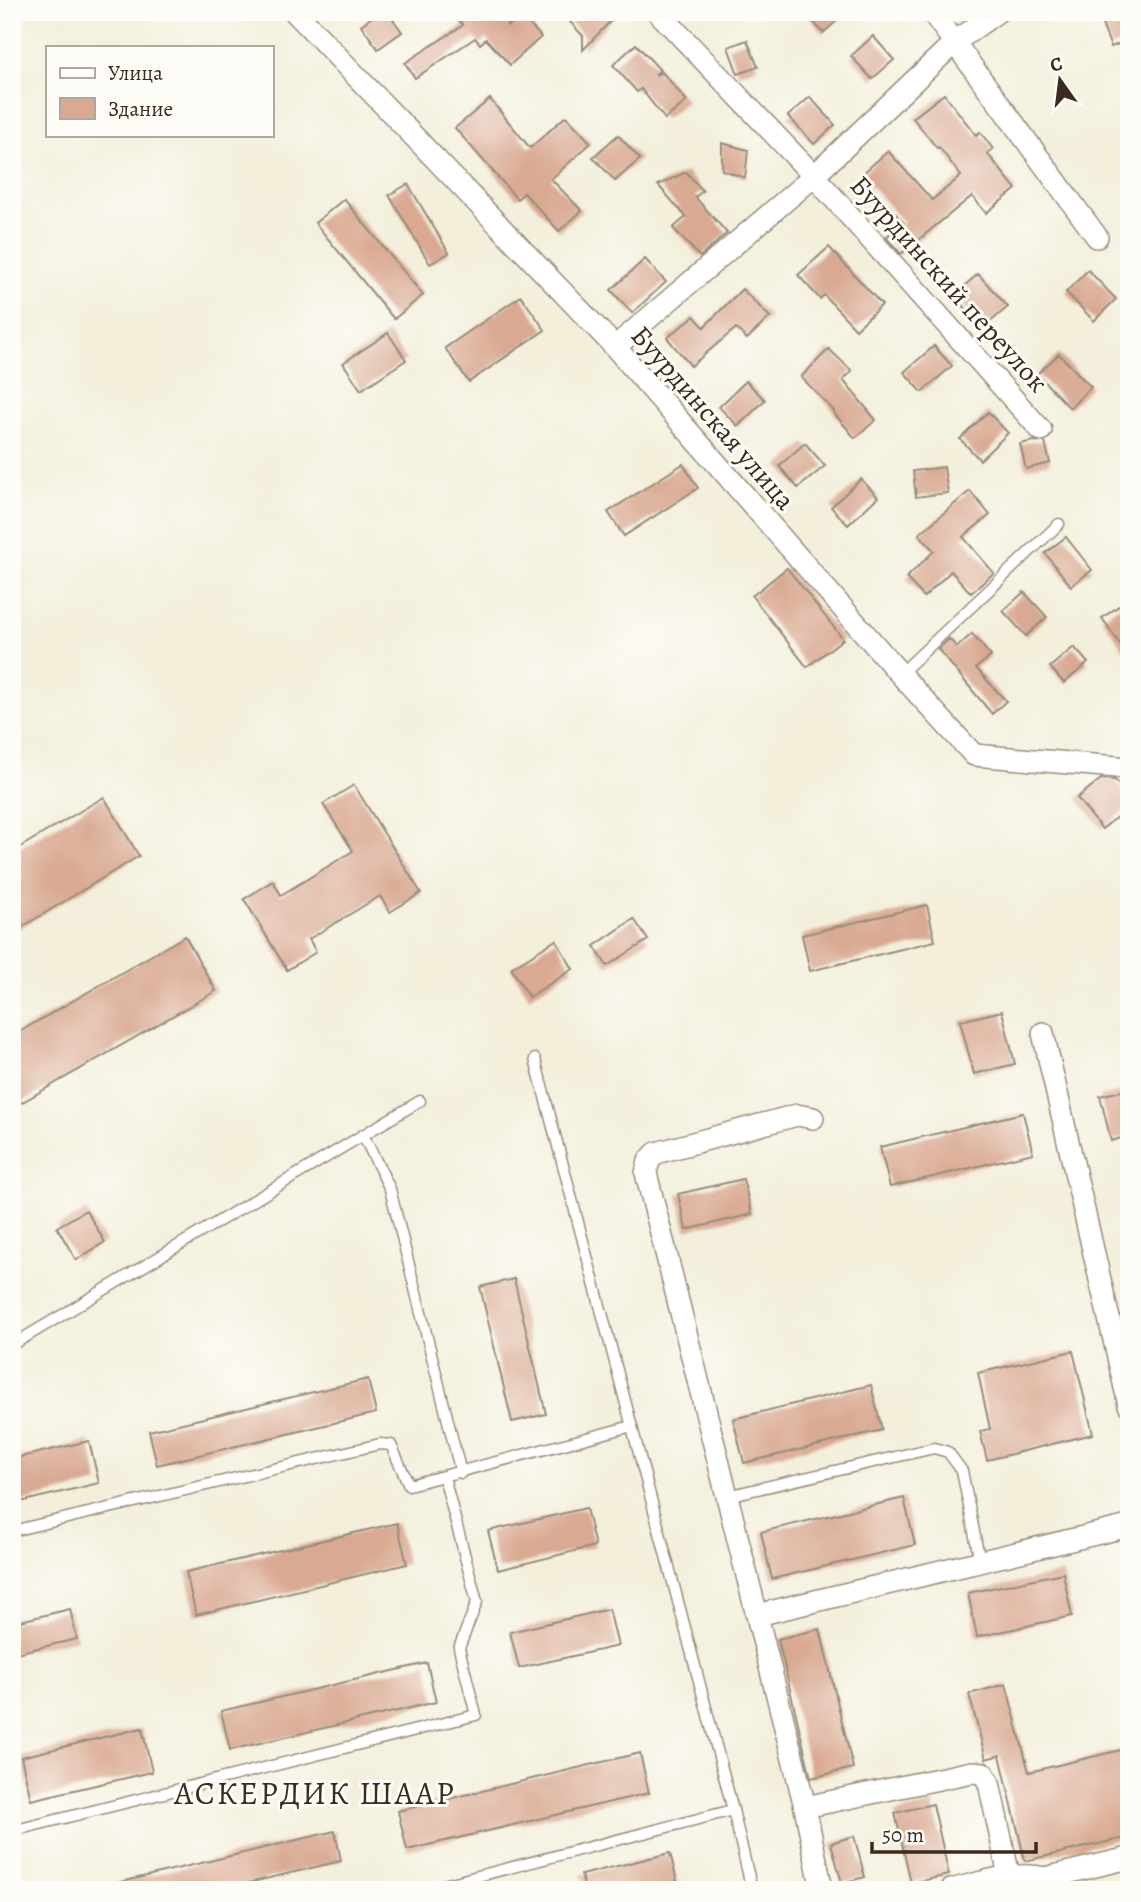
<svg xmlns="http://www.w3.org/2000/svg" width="1141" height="1902" font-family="Alegreya,serif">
<rect width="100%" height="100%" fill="#fdfcf7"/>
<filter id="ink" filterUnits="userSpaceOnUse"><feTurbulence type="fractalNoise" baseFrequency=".0143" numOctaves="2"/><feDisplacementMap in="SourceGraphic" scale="14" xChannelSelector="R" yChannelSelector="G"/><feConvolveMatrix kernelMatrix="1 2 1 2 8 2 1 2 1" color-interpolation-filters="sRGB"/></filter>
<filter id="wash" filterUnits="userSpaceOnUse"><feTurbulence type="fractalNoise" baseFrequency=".00686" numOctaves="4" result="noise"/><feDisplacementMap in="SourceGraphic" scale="28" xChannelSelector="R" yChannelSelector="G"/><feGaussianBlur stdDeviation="1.57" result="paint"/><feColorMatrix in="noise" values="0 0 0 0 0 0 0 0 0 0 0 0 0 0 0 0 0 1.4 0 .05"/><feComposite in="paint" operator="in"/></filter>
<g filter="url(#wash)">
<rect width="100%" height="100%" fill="#f3efdb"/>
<g id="blocks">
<!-- building -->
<g fill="#d9a992">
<path d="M 379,12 L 388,12 L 402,32 L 378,49 L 361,25 Z"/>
<path d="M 452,12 L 496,12 L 508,26 L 521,15 L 541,37 L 510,65 L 486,39 L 480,44 L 475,38 L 415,78 L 405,63 L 463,25 Z"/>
<path d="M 561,12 L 619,12 L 583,50 L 583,36 Z"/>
<path d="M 805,12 L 847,12 L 823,33 Z"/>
<path d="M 1097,12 L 1129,12 L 1129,40 L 1111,47 Z"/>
<path d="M 873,36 L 894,60 L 872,79 L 851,56 Z"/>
<path d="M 747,40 L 758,67 L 738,74 L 728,47 Z"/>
<path d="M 636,44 L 660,70 L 655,75 L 662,72 L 687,101 L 665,119 L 641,89 L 637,92 L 613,65 Z"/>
<path d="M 944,94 L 976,135 L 980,132 L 993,149 L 987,153 L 1016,189 L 986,213 L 972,196 L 901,254 L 886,237 L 904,223 L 861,175 L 888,151 L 932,200 L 961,176 L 939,147 L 937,148 L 913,118 Z"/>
<path d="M 810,97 L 835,125 L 814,144 L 788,116 Z"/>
<path d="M 490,99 L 530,148 L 566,116 L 591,143 L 551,179 L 582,211 L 559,231 L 524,193 L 517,199 L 455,128 Z"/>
<path d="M 618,135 L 640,159 L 615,181 L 593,157 Z"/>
<path d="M 722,143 L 748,150 L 745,178 L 722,170 Z"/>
<path d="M 686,172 L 703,191 L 695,197 L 727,233 L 700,257 L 673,228 L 686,217 L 658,185 Z"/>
<path d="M 408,184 L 449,253 L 430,264 L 389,195 Z"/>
<path d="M 344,199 L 423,295 L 394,319 L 315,223 Z"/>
<path d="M 829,247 L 882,305 L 856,329 L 824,295 L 820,299 L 798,275 Z"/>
<path d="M 645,259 L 666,282 L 632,313 L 611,290 Z"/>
<path d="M 1088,270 L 1116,299 L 1094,321 L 1066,292 Z"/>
<path d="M 978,274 L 1008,307 L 983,328 L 954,295 Z"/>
<path d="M 742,289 L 770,317 L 747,339 L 736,328 L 691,366 L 667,338 L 694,316 L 704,327 Z"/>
<path d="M 521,296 L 545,330 L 469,382 L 445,348 Z"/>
<path d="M 388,333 L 406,360 L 361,390 L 343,363 Z"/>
<path d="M 934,346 L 952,366 L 922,392 L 904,372 Z"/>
<path d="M 829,349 L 852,371 L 843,380 L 876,420 L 855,438 L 833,412 L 834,411 L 801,377 Z"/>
<path d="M 1059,354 L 1091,387 L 1070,408 L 1037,374 Z"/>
<path d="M 746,381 L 765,400 L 738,426 L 719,407 Z"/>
<path d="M 988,412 L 1008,433 L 980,460 L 960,439 Z"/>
<path d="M 1034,441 L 1045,442 L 1050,463 L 1026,469 L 1020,444 Z"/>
<path d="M 805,443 L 825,466 L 798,488 L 779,466 Z"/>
<path d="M 683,464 L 698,488 L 624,536 L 608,512 Z"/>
<path d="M 944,467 L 948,493 L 916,497 L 913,471 Z"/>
<path d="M 861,479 L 878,497 L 848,525 L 831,507 Z"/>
<path d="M 970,491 L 990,515 L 963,537 L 994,573 L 971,593 L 951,571 L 924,597 L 906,578 L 934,551 L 919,534 Z"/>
<path d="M 1066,537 L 1092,570 L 1071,586 L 1045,553 Z"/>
<path d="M 787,568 L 843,639 L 807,667 L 752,596 Z"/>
<path d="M 1024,592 L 1047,617 L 1026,636 L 1003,611 Z"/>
<path d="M 1119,606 L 1129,620 L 1129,657 L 1102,618 Z"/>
<path d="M 972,634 L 991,656 L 976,668 L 1006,701 L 992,714 L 938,649 L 949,639 L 957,647 Z"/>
<path d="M 1074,647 L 1088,663 L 1064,683 L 1050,667 Z"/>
<path d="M 1101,779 L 1115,780 L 1129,797 L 1129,807 L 1102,829 L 1077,798 Z"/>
<path d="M 354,785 L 421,893 L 390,912 L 380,896 L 309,939 L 316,952 L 287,970 L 244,899 L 273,881 L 281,895 L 353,851 L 323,804 Z"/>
<path d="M 104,797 L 139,856 L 12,933 L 12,852 Z"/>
<path d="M 927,905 L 935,941 L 810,971 L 802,935 Z"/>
<path d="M 634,919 L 648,940 L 607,966 L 594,946 Z"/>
<path d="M 185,936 L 216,991 L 12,1108 L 12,1036 Z"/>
<path d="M 556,940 L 573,969 L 529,997 L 511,968 Z"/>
<path d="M 1002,1011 L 1015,1064 L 974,1074 L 960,1021 Z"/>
<path d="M 1129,1089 L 1129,1136 L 1111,1141 L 1100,1096 Z"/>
<path d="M 1023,1113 L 1033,1153 L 890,1187 L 880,1147 Z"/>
<path d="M 743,1179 L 752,1214 L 686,1230 L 678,1194 Z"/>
<path d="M 86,1210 L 105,1242 L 76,1260 L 57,1227 Z"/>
<path d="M 514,1279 L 546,1414 L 512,1422 L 480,1287 Z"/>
<path d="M 1073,1351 L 1093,1434 L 987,1460 L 980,1431 L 990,1429 L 978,1373 Z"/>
<path d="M 368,1379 L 376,1413 L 157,1465 L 149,1431 Z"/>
<path d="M 871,1385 L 882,1430 L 744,1463 L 733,1419 Z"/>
<path d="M 89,1441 L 99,1483 L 12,1504 L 12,1459 Z"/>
<path d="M 904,1498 L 915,1545 L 772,1579 L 761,1532 Z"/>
<path d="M 586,1508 L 595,1546 L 498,1570 L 488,1531 Z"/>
<path d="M 397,1523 L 407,1564 L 196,1615 L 186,1572 Z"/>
<path d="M 1063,1573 L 1072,1616 L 977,1637 L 968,1593 Z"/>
<path d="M 70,1609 L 77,1639 L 12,1654 L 12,1623 Z"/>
<path d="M 609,1609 L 618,1646 L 519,1668 L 510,1632 Z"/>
<path d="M 820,1629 L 853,1768 L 811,1778 L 778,1639 Z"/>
<path d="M 427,1663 L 436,1702 L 230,1750 L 221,1711 Z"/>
<path d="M 1006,1684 L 1029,1772 L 1129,1748 L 1129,1837 L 1025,1861 L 1000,1755 L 986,1759 L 969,1694 Z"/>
<path d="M 142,1728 L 152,1772 L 31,1800 L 21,1757 Z"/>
<path d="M 640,1753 L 649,1793 L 407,1850 L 398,1811 Z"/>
<path d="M 933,1804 L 949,1875 L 911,1883 L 895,1813 Z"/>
<path d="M 335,1831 L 341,1861 L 219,1890 L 118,1890 L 117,1883 Z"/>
<path d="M 854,1836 L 865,1877 L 842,1883 L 831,1843 Z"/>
<path d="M 670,1853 L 679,1890 L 585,1890 L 581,1875 Z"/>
</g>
</g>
</g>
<g filter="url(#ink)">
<use href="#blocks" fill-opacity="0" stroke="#978c7c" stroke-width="2"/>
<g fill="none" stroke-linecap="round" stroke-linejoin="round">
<defs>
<g id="service">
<path d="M 900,674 L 1059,524"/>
<path d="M 535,1059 L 733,1810 L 752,1890"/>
<path d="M 363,1135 L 390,1189 L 461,1473"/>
<path d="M 12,1345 L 420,1101"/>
<path d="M 727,1496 L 934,1448 L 948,1452 L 962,1471 L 980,1562"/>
<path d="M 12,1531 L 380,1444 L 391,1445 L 409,1485 L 632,1426"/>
<path d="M 12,1831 L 476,1715 L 459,1648 L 477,1602 L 444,1477"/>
<path d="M 424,1890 L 733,1810"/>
</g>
<g id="minor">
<path d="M 295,12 L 615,347 L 900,674 L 974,755 L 1129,768"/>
<path d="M 658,12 L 814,176 L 1041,430"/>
<path d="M 932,12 L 1097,237"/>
<path d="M 615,347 L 814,176 L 955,42 L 997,12"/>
<path d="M 1043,1033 L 1129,1405"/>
<path d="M 757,1615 L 1129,1526"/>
<path d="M 805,1807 L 646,1173 L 649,1161 L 656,1153 L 797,1115 L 813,1118"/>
<path d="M 1045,1878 L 1129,1858"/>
<path d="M 822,1890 L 805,1807 L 972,1772 L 983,1773 L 989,1783 L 1009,1876"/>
<path d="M 951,1890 C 983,1882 1013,1871 1045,1878 L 1048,1890"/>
</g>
</defs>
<!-- service casing -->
<use href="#service" stroke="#978c7c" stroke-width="13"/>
<!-- minor casing -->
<use href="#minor" stroke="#978c7c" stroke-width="24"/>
<!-- service -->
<use href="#service" stroke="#fff" stroke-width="10"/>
<!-- minor -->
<use href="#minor" stroke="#fff" stroke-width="21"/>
</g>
</g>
<g text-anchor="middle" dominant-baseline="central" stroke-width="6" stroke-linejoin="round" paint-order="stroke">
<!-- street labels -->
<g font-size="28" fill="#3b2a1e" stroke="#fdfcf7">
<text transform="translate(949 284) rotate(48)">Буурдинский переулок</text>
<text transform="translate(713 418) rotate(49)">Буурдинская улица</text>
</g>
<!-- quarter labels -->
<g font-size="32" letter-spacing="2" fill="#3b2a1e" stroke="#fdfcf7">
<text x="315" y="1793">АСКЕРДИК ШААР</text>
</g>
</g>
<!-- margin -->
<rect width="1141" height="1902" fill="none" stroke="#fdfcf7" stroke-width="42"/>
<!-- legend -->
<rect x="46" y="46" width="228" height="91" fill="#fdfcf7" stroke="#afa8a0" stroke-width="2"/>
<rect x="60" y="68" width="35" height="10" fill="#ffffff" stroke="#afa8a0" stroke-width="2"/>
<text x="108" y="80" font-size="21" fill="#3b2a1e">Улица</text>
<rect x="60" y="98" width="35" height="21" fill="#d9a992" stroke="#afa8a0" stroke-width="2"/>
<text x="108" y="116" font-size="21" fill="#3b2a1e">Здание</text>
<!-- north arrow -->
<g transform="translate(1060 80) rotate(346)" stroke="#fdfcf7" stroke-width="5" paint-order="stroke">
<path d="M0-5L12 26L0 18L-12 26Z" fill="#3b2a1e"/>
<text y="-10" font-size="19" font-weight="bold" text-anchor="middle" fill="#3b2a1e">С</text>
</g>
<!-- scale -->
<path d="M872 1842v10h164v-10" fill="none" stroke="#3b2a1e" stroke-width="3.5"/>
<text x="882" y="1842" font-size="21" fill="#3b2a1e" stroke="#fdfcf7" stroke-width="5" paint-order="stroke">50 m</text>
</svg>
